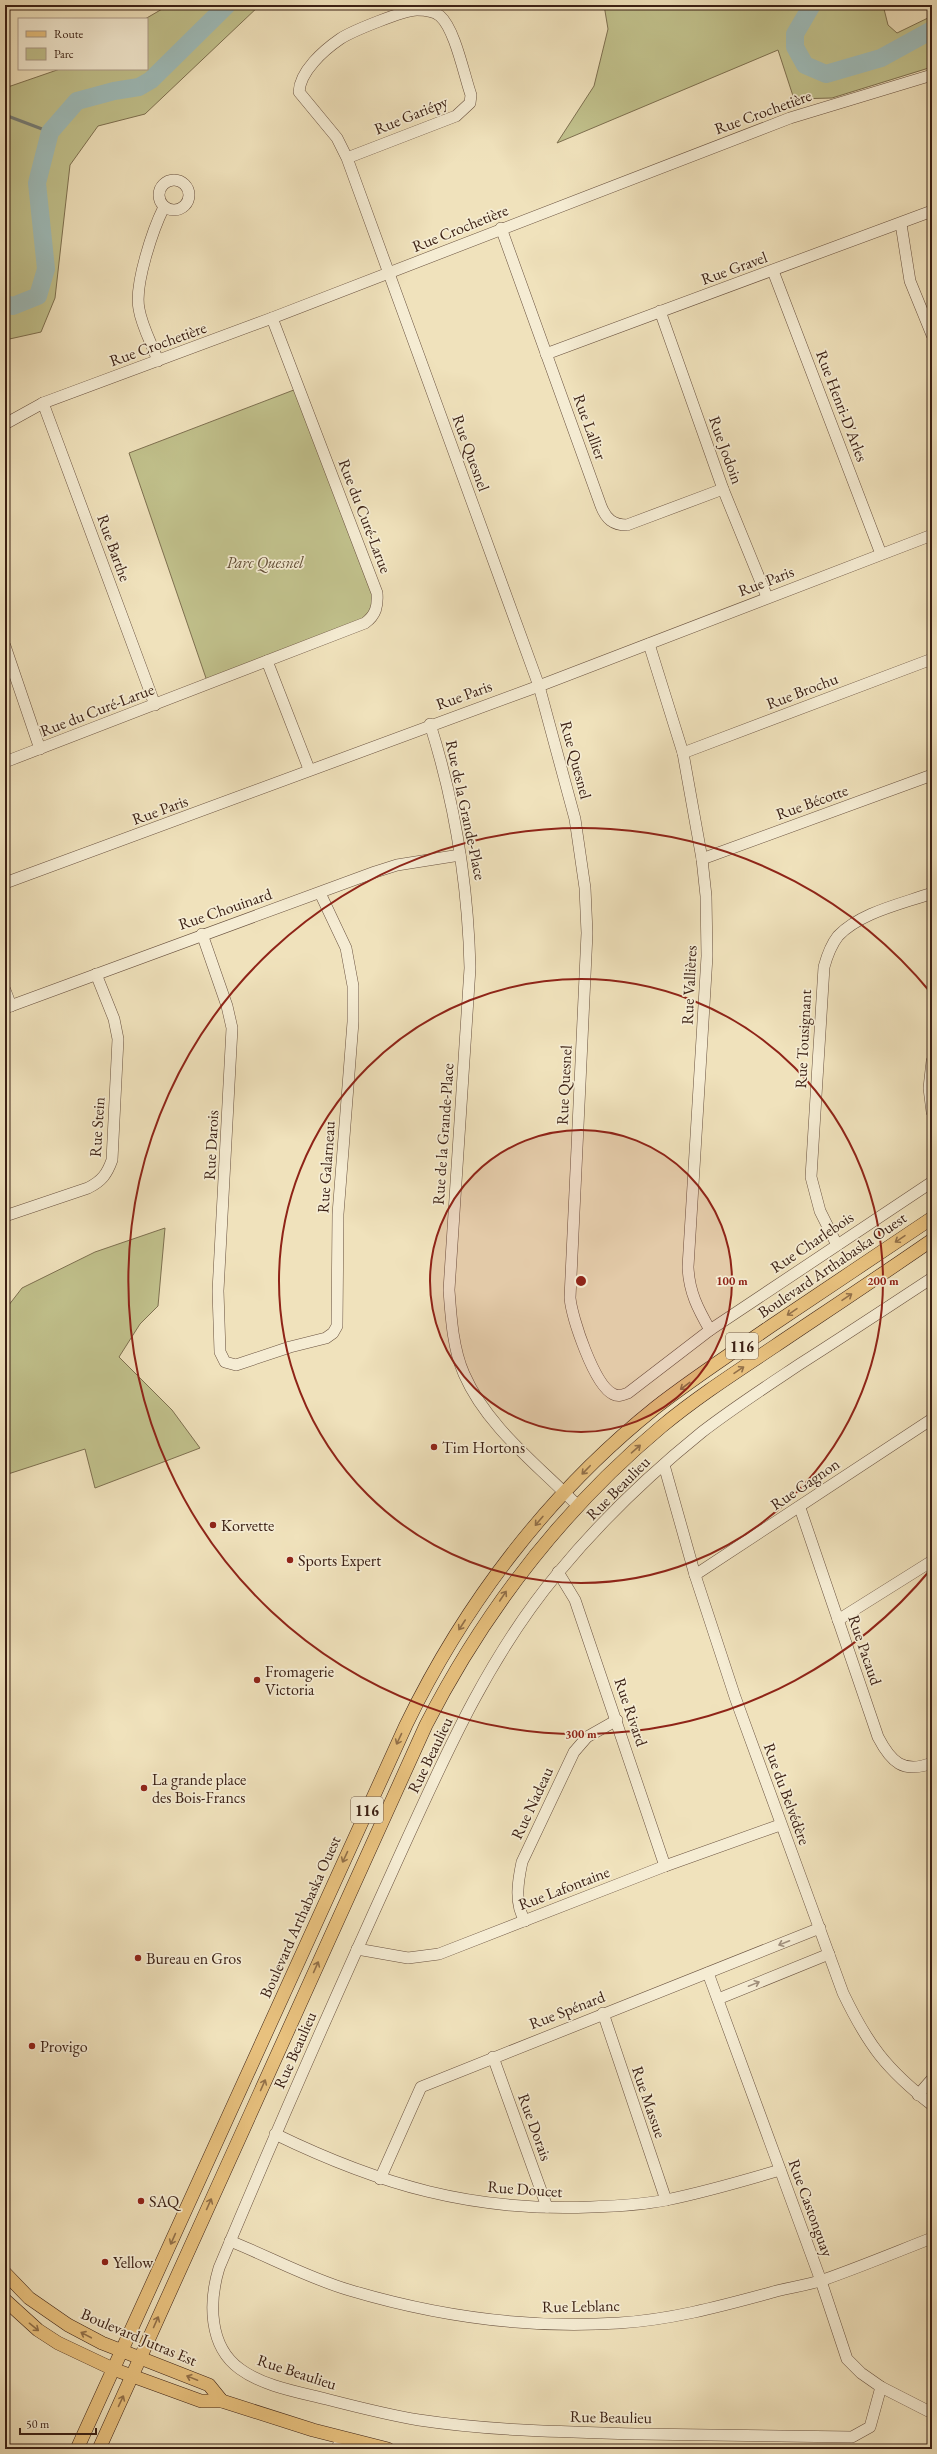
<svg xmlns="http://www.w3.org/2000/svg" width="937" height="2454" font-family="'EB Garamond',serif">
<rect width="100%" height="100%" fill="#f0e2bc"/>
<filter id="stains"><feTurbulence type="fractalNoise" baseFrequency=".005" numOctaves="4"/><feColorMatrix values="0 0 0 0 .2 0 0 0 0 .09 0 0 0 0 .02 0 0 0 .5 -.17"/></filter>
<radialGradient id="worn" r=".72"><stop offset=".6" stop-color="#630" stop-opacity="0"/><stop offset="1" stop-color="#630" stop-opacity=".3"/></radialGradient>
<!-- green -->
<g fill="#c1c18c" stroke="#7e7050">
<path d="M 169,5 L 260,5 L 145,114 L 98,126 L 70,165 L 55,298 L 41,332 L 5,340 L 5,88 L 60,69 L 147,69 L 147,19 L 145,19 Z"/>
<path d="M 604,5 L 883,5 L 888,25 L 897,33 L 932,16 L 932,67 L 832,98 L 794,99 L 778,50 L 557,143 L 594,86 L 608,29 Z"/>
<path d="M 299,388 L 377,593 L 373,618 L 208,684 L 129,453 Z"/>
<path d="M 165,1228 L 158,1306 L 140,1324 L 119,1357 L 172,1410 L 200,1448 L 95,1488 L 85,1449 L 5,1475 L 5,1310 L 22,1288 L 95,1252 Z"/>
</g>
<g fill="none" stroke-linecap="round" stroke-linejoin="round">
<!-- stream -->
<path stroke="#767e78" stroke-width="3" d="M 5,115 L 50,132"/>
<!-- river -->
<g stroke="#9ebcba" stroke-width="18">
<path d="M 812,5 L 795,34 L 795,47 L 805,65 L 826,74 L 881,58 L 932,30"/>
<path d="M 5,304 L 13,306 L 38,296 L 46,269 L 37,183 L 50,132 L 77,101 L 114,91 L 139,87 L 151,80 L 227,5"/>
</g>
<defs>
<g id="minor">
<path d="M 347,158 L 456,116 L 470,103 L 471,95 C 464,75 455,29 440,16 C 434,11 424,10 417,10 C 404,10 352,31 340,39 C 324,50 300,71 299,92 L 337,138 L 347,158 L 539,686 L 575,819 L 585,888 L 587,933 L 570,1298 C 572,1318 594,1385 613,1394 C 618,1397 623,1395 628,1393 L 710,1330 L 932,1182"/>
<circle cx="174" cy="195" r="15"/>
<path d="M 901,224 L 910,281 L 932,335"/>
<path d="M 501,228 L 601,506 C 606,519 613,525 627,525 L 723,489"/>
<path d="M 773,271 L 881,554"/>
<path d="M 660,311 L 723,489 L 767,597"/>
<path d="M 546,354 L 932,211"/>
<path d="M 158,361 C 152,344 142,327 139,309 C 134,285 153,229 164,207"/>
<path d="M 43,403 L 155,705"/>
<path d="M 5,424 L 43,403 L 272,318 L 790,118 L 932,75"/>
<path d="M 649,644 L 683,753 L 702,859 L 706,896 L 707,956 L 688,1267 C 689,1292 698,1309 710,1330"/>
<path d="M 5,646 L 40,749"/>
<path d="M 267,661 L 309,769"/>
<path d="M 430,724 C 455,803 468,886 470,968 L 449,1290 C 451,1318 453,1349 464,1374 C 487,1427 538,1465 577,1505"/>
<path d="M 683,753 L 932,659"/>
<path d="M 5,762 L 365,623 C 376,615 378,606 377,593 L 272,318"/>
<path d="M 702,859 L 932,775"/>
<path d="M 5,883 L 539,686 L 932,535"/>
<path d="M 202,934 L 227,1006 L 232,1028 L 218,1291 L 220,1352 L 225,1362 L 236,1365 L 290,1347 L 326,1338 L 333,1333 L 337,1326 L 338,1214 L 353,1022 L 353,986 L 346,948 L 320,893"/>
<path d="M 5,990 L 11,1006"/>
<path d="M 5,1008 L 375,872 L 397,865 L 460,855"/>
<path d="M 932,1061 L 929,1088 L 932,1112"/>
<path d="M 5,1216 L 88,1188 C 102,1181 107,1174 112,1160 L 118,1039 L 114,1019 L 96,974"/>
<path d="M 837,1245 L 820,1211 L 811,1177 L 824,967 C 827,956 831,945 838,936 C 861,912 902,904 932,893"/>
<path d="M 664,1465 L 695,1575 L 735,1697 L 843,1993 C 868,2045 886,2069 932,2105"/>
<path d="M 800,1508 L 878,1737 C 891,1762 903,1774 932,1763"/>
<path d="M 558,1572 L 575,1600 L 665,1866"/>
<path d="M 695,1575 L 932,1419"/>
<path d="M 838,1620 L 932,1561"/>
<path d="M 525,1921 C 514,1903 518,1881 522,1862 L 574,1752 L 587,1737 L 617,1720"/>
<path d="M 357,1949 L 408,1958 L 439,1954 L 665,1866 L 780,1825"/>
<path d="M 708,1973 L 821,2281 L 847,2359 L 861,2373 L 881,2387 L 932,2413"/>
<path d="M 718,1999 L 829,1954"/>
<path d="M 603,2013 L 666,2200"/>
<path d="M 493,2057 L 547,2207"/>
<path d="M 918,2095 L 932,2079"/>
<path d="M 275,2134 C 380,2185 473,2212 591,2207 C 617,2206 642,2205 666,2200 C 705,2192 743,2181 780,2170"/>
<path d="M 380,2179 L 421,2087 L 820,1928"/>
<path d="M 230,2241 C 270,2257 308,2278 349,2290 C 436,2316 528,2329 619,2323 C 669,2320 718,2307 766,2294 C 785,2288 805,2286 823,2280 C 860,2267 896,2252 932,2238"/>
<path d="M 881,2387 L 870,2427 L 852,2437 C 781,2436 710,2435 639,2434 C 566,2432 492,2431 419,2420 C 388,2415 357,2407 326,2399 C 298,2392 263,2386 240,2369 C 208,2346 209,2301 219,2268 C 275,2134 333,2002 393,1870 C 440,1767 485,1660 558,1573 C 600,1522 650,1474 702,1432 C 733,1408 767,1386 800,1364 C 844,1336 888,1307 932,1278"/>
<path d="M 337,2449 L 341,2438"/>
</g>
<g id="major">
<path d="M 5,2273 L 29,2298 L 68,2325 L 102,2343 L 209,2385 L 222,2401"/>
<path d="M 5,2300 L 38,2330 L 58,2343 L 113,2369 L 201,2401 L 222,2401 L 313,2430 L 388,2449"/>
<path d="M 77,2449 L 406,1725 C 465,1603 549,1493 655,1408 C 692,1379 732,1353 771,1326 C 825,1290 878,1254 932,1218"/>
<path d="M 99,2449 L 426,1725 C 485,1610 562,1510 661,1427 C 697,1397 736,1372 775,1346 C 827,1311 880,1276 932,1240"/>
</g>
</defs>
<!-- minor casing -->
<use href="#minor" stroke="#68503e" stroke-width="12"/>
<!-- major casing -->
<use href="#major" stroke="#3b2014" stroke-width="14"/>
<!-- minor -->
<use href="#minor" stroke="#f5ecd3" stroke-width="11"/>
<!-- major -->
<use href="#major" stroke="#e8c17e" stroke-width="13"/>
</g>
<!-- one-way arrows -->
<defs><path id="oneway-shaft" d="M-6 0H5M1.5-3L5.5 0L1.5 3" fill="none" stroke-width="1.6" stroke-linecap="round" stroke-linejoin="round"/></defs>
<g stroke="#927049">
<use href="#oneway-shaft" transform="translate(900 1239) rotate(146)"/>
<use href="#oneway-shaft" transform="translate(847 1297) rotate(-34)"/>
<use href="#oneway-shaft" transform="translate(792 1312) rotate(146)"/>
<use href="#oneway-shaft" transform="translate(739 1370) rotate(-34)"/>
<use href="#oneway-shaft" transform="translate(685 1386) rotate(143)"/>
<use href="#oneway-shaft" transform="translate(636 1449) rotate(-41)"/>
<use href="#oneway-shaft" transform="translate(586 1470) rotate(134)"/>
<use href="#oneway-shaft" transform="translate(539 1521) rotate(130)"/>
<use href="#oneway-shaft" transform="translate(503 1596) rotate(-56)"/>
<use href="#oneway-shaft" transform="translate(462 1625) rotate(123)"/>
<use href="#oneway-shaft" transform="translate(399 1739) rotate(115)"/>
<use href="#oneway-shaft" transform="translate(345 1857) rotate(115)"/>
<use href="#oneway-shaft" transform="translate(316 1967) rotate(-66)"/>
<use href="#oneway-shaft" transform="translate(263 2085) rotate(-66)"/>
<use href="#oneway-shaft" transform="translate(209 2204) rotate(-66)"/>
<use href="#oneway-shaft" transform="translate(173 2239) rotate(114)"/>
<use href="#oneway-shaft" transform="translate(156 2322) rotate(-66)"/>
<use href="#oneway-shaft" transform="translate(34 2327) rotate(39)"/>
<use href="#oneway-shaft" transform="translate(86 2335) rotate(-152)"/>
<use href="#oneway-shaft" transform="translate(192 2378) rotate(-158)"/>
<use href="#oneway-shaft" transform="translate(121 2401) rotate(-65)"/>
</g>
<g stroke="#a1907d">
<use href="#oneway-shaft" transform="translate(784 1943) rotate(158)"/>
<use href="#oneway-shaft" transform="translate(754 1984) rotate(-22)"/>
</g>
<!-- distance rings -->
<circle cx="581" cy="1281" r="151" fill="#8f2418" fill-opacity=".12"/>
<g fill="none" stroke="#8f2418" stroke-width="2">
<circle cx="581" cy="1281" r="151"/>
<circle cx="581" cy="1281" r="302"/>
<path d="M931 1569A453 453 0 1 1 931 993"/>
</g>
<!-- markers -->
<g fill="#8f2418" stroke="#f5ecd3" stroke-width="1.5">
<circle cx="434" cy="1447" r="4"/>
<circle cx="213" cy="1525" r="4"/>
<circle cx="290" cy="1560" r="4"/>
<circle cx="257" cy="1680" r="4"/>
<circle cx="144" cy="1788" r="4"/>
<circle cx="138" cy="1958" r="4"/>
<circle cx="32" cy="2046" r="4"/>
<circle cx="141" cy="2201" r="4"/>
<circle cx="105" cy="2262" r="4"/>
</g>
<g text-anchor="middle" dominant-baseline="central" stroke-width="3.5" stroke-linejoin="round" paint-order="stroke">
<!-- shield labels -->
<g fill="#f5ecd3" stroke="#735d4d" stroke-width="1">
<rect x="726" y="1333" width="32" height="26" rx="3"/>
<rect x="351" y="1797" width="32" height="26" rx="3"/>
</g>
<g font-size="15" font-weight="bold" fill="#3b2014">
<text x="742" y="1346">116</text>
<text x="367" y="1810">116</text>
</g>
<!-- street labels -->
<g font-size="16" fill="#3b2014" stroke="#f5ecd3">
<text transform="translate(763 112) rotate(-20)">Rue Crochetière</text>
<text transform="translate(411 115) rotate(-22)">Rue Gariépy</text>
<text transform="translate(460 228) rotate(-22)">Rue Crochetière</text>
<text transform="translate(734 268) rotate(-20)">Rue Gravel</text>
<text transform="translate(158 344) rotate(-20)">Rue Crochetière</text>
<text transform="translate(842 406) rotate(69)">Rue Henri-D'Arles</text>
<text transform="translate(590 427) rotate(70)">Rue Lallier</text>
<text transform="translate(726 450) rotate(70)">Rue Jodoin</text>
<text transform="translate(471 453) rotate(70)">Rue Quesnel</text>
<text transform="translate(365 516) rotate(69)">Rue du Curé-Larue</text>
<text transform="translate(114 548) rotate(70)">Rue Barthe</text>
<text transform="translate(766 581) rotate(-21)">Rue Paris</text>
<text transform="translate(802 691) rotate(-21)">Rue Brochu</text>
<text transform="translate(464 695) rotate(-20)">Rue Paris</text>
<text transform="translate(97 710) rotate(-21)">Rue du Curé-Larue</text>
<text transform="translate(576 760) rotate(75)">Rue Quesnel</text>
<text transform="translate(812 802) rotate(-20)">Rue Bécotte</text>
<text transform="translate(160 810) rotate(-20)">Rue Paris</text>
<text transform="translate(466 810) rotate(78)">Rue de la Grande-Place</text>
<text transform="translate(225 909) rotate(-19)">Rue Chouinard</text>
<text transform="translate(689 985) rotate(-87)">Rue Vallières</text>
<text transform="translate(803 1039) rotate(-87)">Rue Tousignant</text>
<text transform="translate(564 1085) rotate(-87)">Rue Quesnel</text>
<text transform="translate(97 1127) rotate(-86)">Rue Stein</text>
<text transform="translate(443 1134) rotate(-86)">Rue de la Grande-Place</text>
<text transform="translate(211 1145) rotate(-87)">Rue Darois</text>
<text transform="translate(326 1167) rotate(-86)">Rue Galarneau</text>
<text transform="translate(812 1242) rotate(-34)">Rue Charlebois</text>
<text transform="translate(832 1265) rotate(-34)">Boulevard Arthabaska Ouest</text>
<text transform="translate(805 1484) rotate(-34)">Rue Gagnon</text>
<text transform="translate(618 1488) rotate(-45)">Rue Beaulieu</text>
<text transform="translate(865 1650) rotate(71)">Rue Pacaud</text>
<text transform="translate(631 1712) rotate(71)">Rue Rivard</text>
<text transform="translate(430 1755) rotate(-64)">Rue Beaulieu</text>
<text transform="translate(787 1794) rotate(70)">Rue du Belvédère</text>
<text transform="translate(532 1803) rotate(-65)">Rue Nadeau</text>
<text transform="translate(564 1888) rotate(-21)">Rue Lafontaine</text>
<text transform="translate(300 1917) rotate(-66)">Boulevard Arthabaska Ouest</text>
<text transform="translate(567 2010) rotate(-21)">Rue Spénard</text>
<text transform="translate(295 2050) rotate(-66)">Rue Beaulieu</text>
<text transform="translate(649 2102) rotate(71)">Rue Massue</text>
<text transform="translate(535 2127) rotate(70)">Rue Dorais</text>
<text transform="translate(525 2189) rotate(4)">Rue Doucet</text>
<text transform="translate(811 2208) rotate(70)">Rue Castonguay</text>
<text transform="translate(581 2306) rotate(-1)">Rue Leblanc</text>
<text transform="translate(139 2337) rotate(23)">Boulevard Jutras Est</text>
<text transform="translate(297 2372) rotate(18)">Rue Beaulieu</text>
<text transform="translate(611 2417) rotate(1)">Rue Beaulieu</text>
</g>
<!-- park labels -->
<g font-size="16" font-style="italic" fill="#635038" stroke="#f5ecd3">
<text x="265" y="562">Parc Quesnel</text>
</g>
<!-- poi labels -->
<g font-size="16" fill="#3b2014" stroke="#f5ecd3" text-anchor="start">
<text x="442" y="1447">Tim Hortons</text>
<text x="221" y="1525">Korvette</text>
<text x="298" y="1560">Sports Expert</text>
<text x="265" y="1671">Fromagerie<tspan x="265" dy="18">Victoria</tspan></text>
<text x="152" y="1779">La grande place<tspan x="152" dy="18">des Bois-Francs</tspan></text>
<text x="146" y="1958">Bureau en Gros</text>
<text x="40" y="2046">Provigo</text>
<text x="149" y="2201">SAQ</text>
<text x="113" y="2262">Yellow</text>
</g>
</g>
<circle cx="581" cy="1281" r="6" fill="#8f2418" stroke="#f5ecd3" stroke-width="2"/>
<g font-size="12" text-anchor="middle" font-weight="bold" fill="#8f2418" stroke="#f5ecd3" stroke-width="3.5" stroke-linejoin="round" paint-order="stroke">
<text x="732" y="1285">100 m</text>
<text x="883" y="1285">200 m</text>
<text x="581" y="1738">300 m</text>
</g>
<!-- margin -->
<rect width="937" height="2454" fill="none" stroke="#f0e2bc" stroke-width="20"/>
<rect x="6" y="6" width="925" height="2442" fill="none" stroke="#3b2014" stroke-width="2"/>
<rect x="10" y="10" width="917" height="2434" fill="none" stroke="#3b2014"/>
<!-- legend -->
<rect x="18" y="18" width="130" height="52" fill="#f5ecd3" stroke="#ab9a87"/>
<rect x="26" y="31" width="20" height="6" fill="#e8c17e" stroke="#ab9a87"/>
<text x="54" y="38" font-size="12" fill="#3b2014">Route</text>
<rect x="26" y="48" width="20" height="12" fill="#c1c18c" stroke="#ab9a87"/>
<text x="54" y="58" font-size="12" fill="#3b2014">Parc</text>
<!-- scale -->
<path d="M20 2428v6h76v-6" fill="none" stroke="#3b2014" stroke-width="2"/>
<text x="26" y="2428" font-size="12" fill="#3b2014" stroke="#f5ecd3" stroke-width="3" paint-order="stroke">50 m</text>
<rect width="100%" height="100%" filter="url(#stains)"/>
<rect width="100%" height="100%" fill="url(#worn)"/>
</svg>
